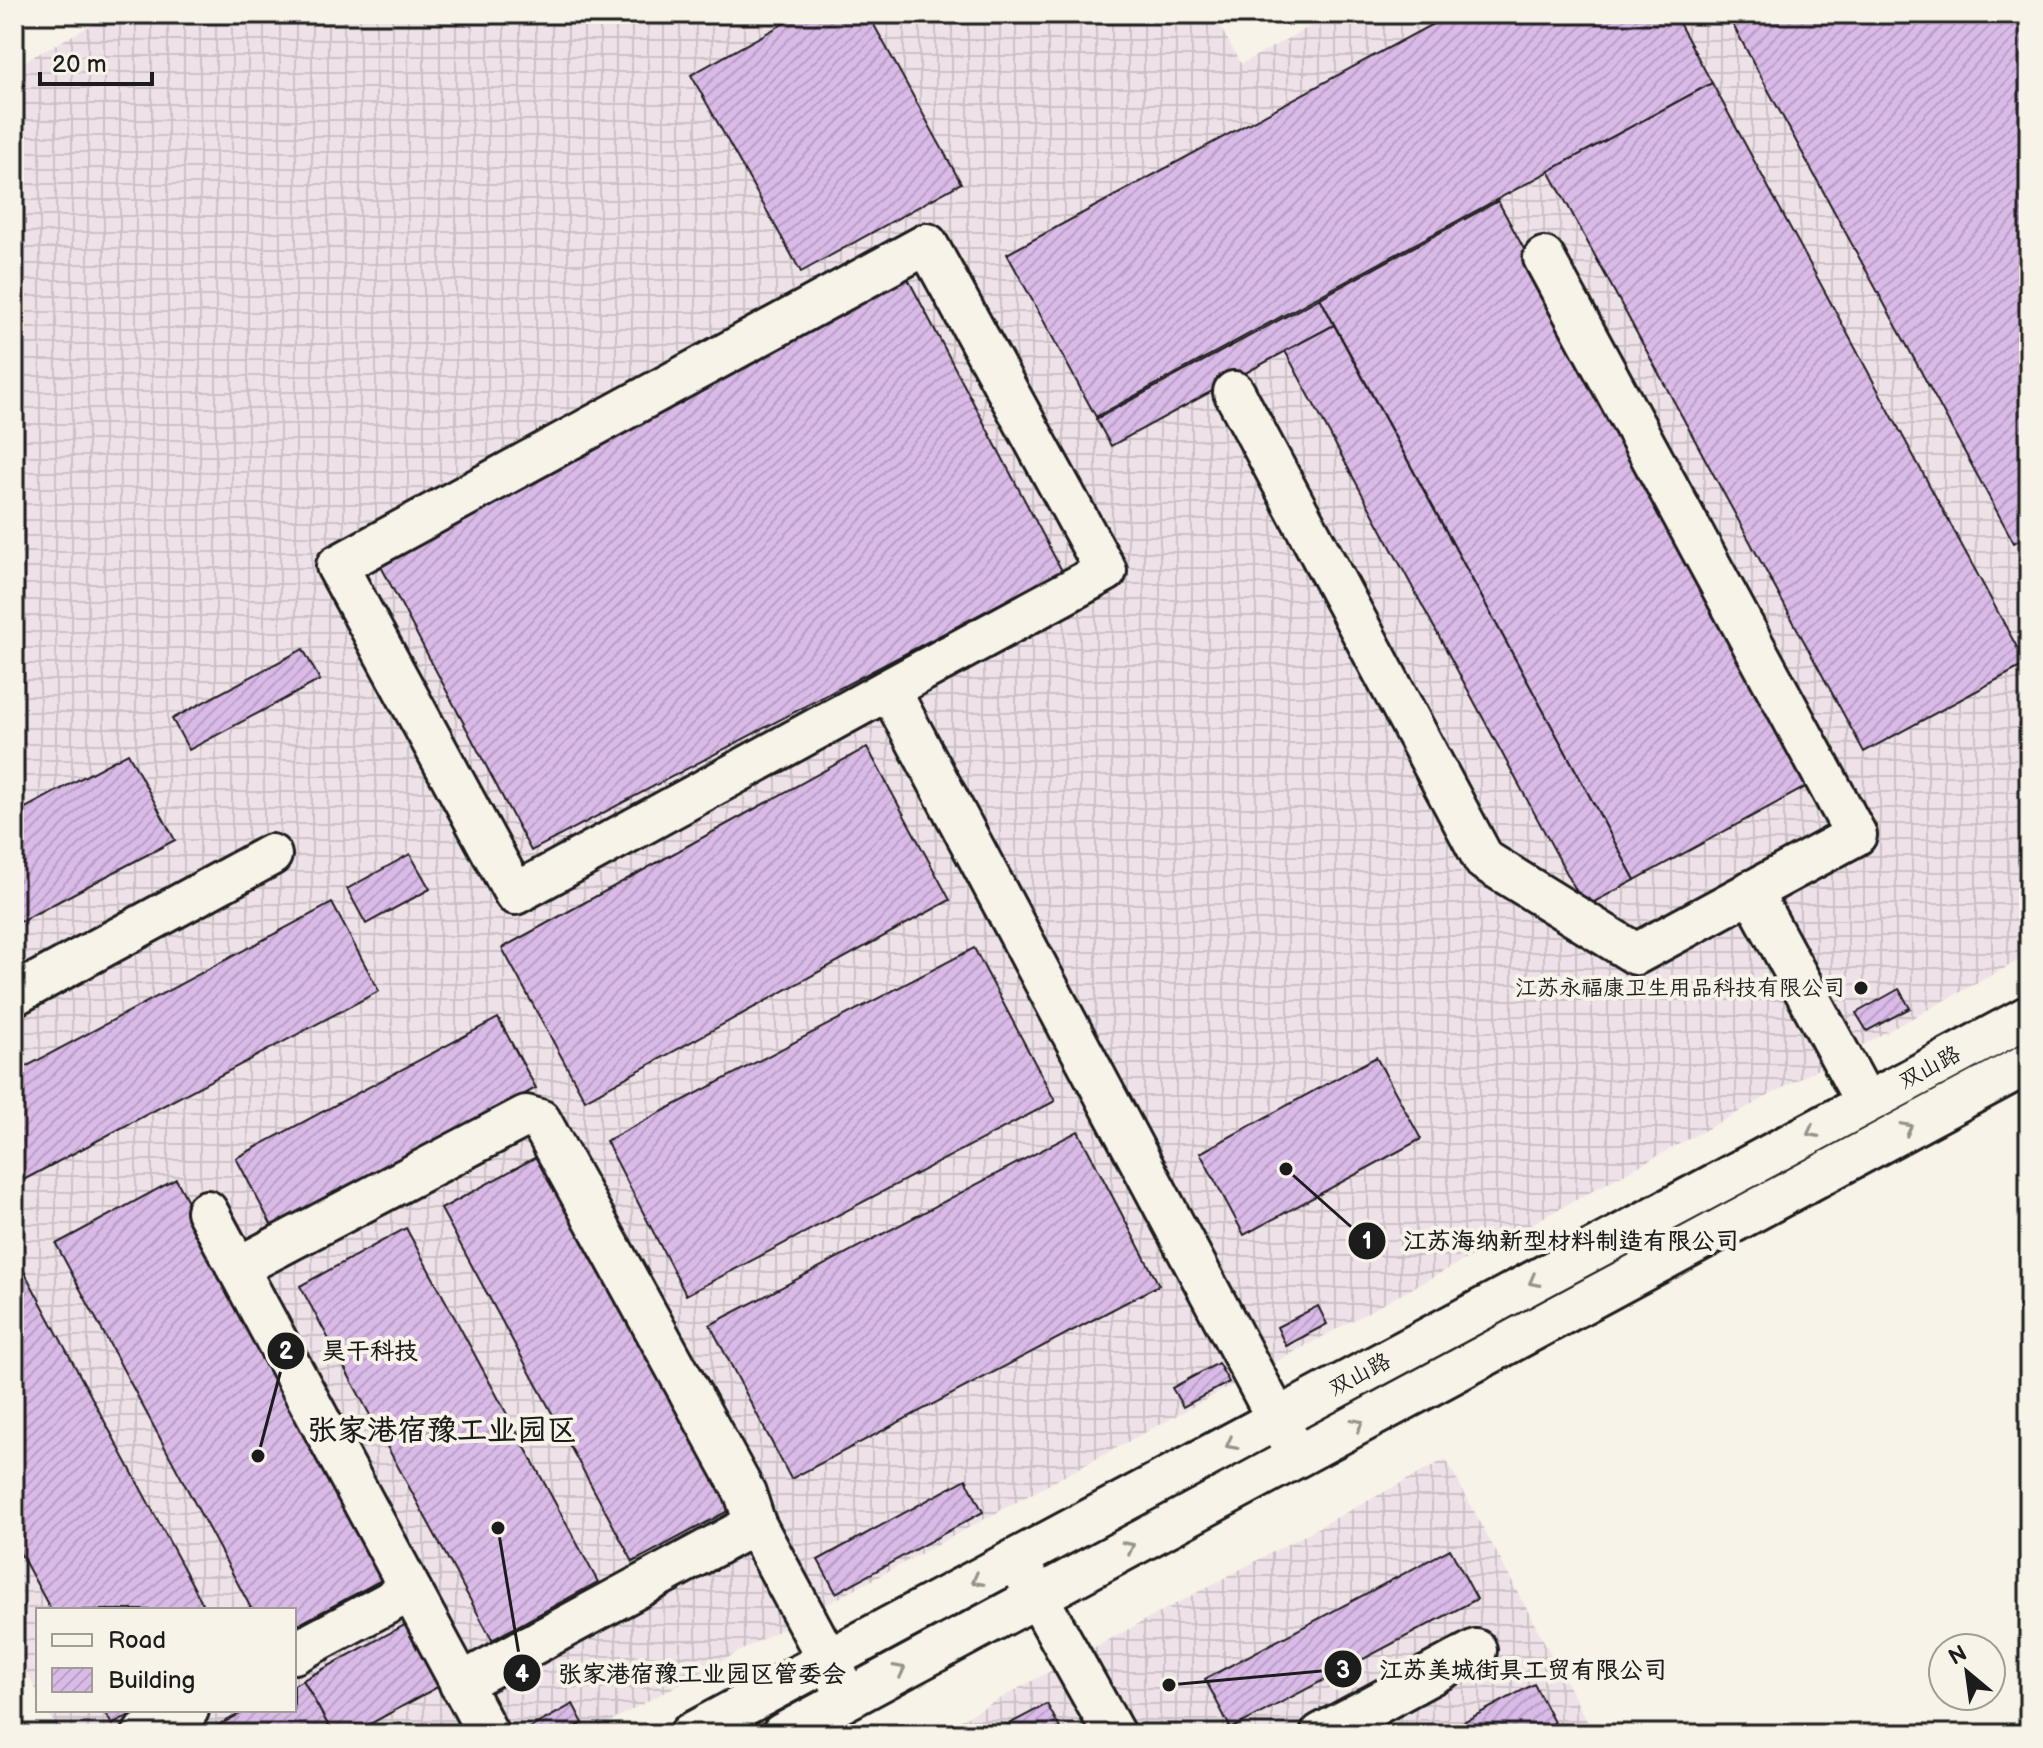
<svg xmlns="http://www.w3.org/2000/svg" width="2043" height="1748" font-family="'Balsamiq Sans','LXGW WenKai TC',sans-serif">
<defs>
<pattern id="industrial-grid" width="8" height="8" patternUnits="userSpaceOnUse" patternTransform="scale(2)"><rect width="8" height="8" fill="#eee2e8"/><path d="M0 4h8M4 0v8" fill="none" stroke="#ccc1c6"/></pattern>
<pattern id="building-hatch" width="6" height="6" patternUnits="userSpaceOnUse" patternTransform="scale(2)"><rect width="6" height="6" fill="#dabae7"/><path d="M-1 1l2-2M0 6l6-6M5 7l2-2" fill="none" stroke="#ba9fc6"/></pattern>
</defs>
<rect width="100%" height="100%" fill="#f7f3e8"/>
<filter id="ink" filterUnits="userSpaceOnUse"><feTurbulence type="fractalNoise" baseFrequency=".0125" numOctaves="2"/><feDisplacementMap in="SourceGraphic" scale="16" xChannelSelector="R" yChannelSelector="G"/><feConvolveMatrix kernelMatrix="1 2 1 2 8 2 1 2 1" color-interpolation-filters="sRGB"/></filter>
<g filter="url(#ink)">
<!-- industrial -->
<g fill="url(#industrial-grid)">
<path d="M 112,14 L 1213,14 L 1241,64 L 1333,14 L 2029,14 L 2029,955 L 587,1734 L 60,1734 L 47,1710 L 294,1710 L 294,1610 L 38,1610 L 38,1693 L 14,1648 L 14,67 Z"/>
<path d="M 1446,1459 L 1594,1734 L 936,1734 L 1043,1675 Z"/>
</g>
<!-- building -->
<g fill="url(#building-hatch)" stroke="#1c1c1c" stroke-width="2">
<path d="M 801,14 L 868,14 L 961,183 L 801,272 L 691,75 Z"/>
<path d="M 1451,14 L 1674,14 L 1712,83 L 1096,417 L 1007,254 Z"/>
<path d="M 1727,14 L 2029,14 L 2029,535 L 2014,543 Z"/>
<path d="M 1712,83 L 2026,664 L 1864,752 L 1549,171 Z"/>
<path d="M 1498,201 L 1813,783 L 1635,880 L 1320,298 Z"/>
<path d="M 907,277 L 1062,571 L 531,851 L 376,557 Z"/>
<path d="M 1320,298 L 1334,325 L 1111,446 L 1096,419 Z"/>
<path d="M 1334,325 L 1635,880 L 1585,907 L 1285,351 Z"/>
<path d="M 303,649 L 320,680 L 189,750 L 172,719 Z"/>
<path d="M 867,747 L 950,900 L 585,1100 L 502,948 Z"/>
<path d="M 128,753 L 175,840 L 14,925 L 14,814 Z"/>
<path d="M 410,854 L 430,889 L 366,924 L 347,889 Z"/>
<path d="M 332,903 L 379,991 L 14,1185 L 14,1073 Z"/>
<path d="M 974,948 L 1055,1101 L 686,1295 L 606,1141 Z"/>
<path d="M 1899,989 L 1910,1008 L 1867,1031 L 1856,1013 Z"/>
<path d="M 498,1018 L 536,1088 L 273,1228 L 236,1158 Z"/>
<path d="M 1376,1057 L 1421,1139 L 1244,1235 L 1200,1153 Z"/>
<path d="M 1078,1131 L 1159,1285 L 791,1479 L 710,1325 Z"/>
<path d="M 547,1151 L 739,1505 L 633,1562 L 441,1209 Z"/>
<path d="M 176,1179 L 389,1576 L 294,1627 L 294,1610 L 252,1610 L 56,1244 Z"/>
<path d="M 406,1228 L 598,1582 L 492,1640 L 300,1286 Z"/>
<path d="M 20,1264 L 206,1610 L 51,1610 L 14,1542 L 14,1267 Z"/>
<path d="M 1318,1306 L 1327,1324 L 1286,1346 L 1277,1327 Z"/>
<path d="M 1218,1363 L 1229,1382 L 1183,1407 L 1172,1388 Z"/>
<path d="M 966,1479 L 983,1512 L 836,1593 L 818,1560 Z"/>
<path d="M 1450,1549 L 1477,1599 L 1231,1729 L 1205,1679 Z"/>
<path d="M 410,1622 L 443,1684 L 352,1734 L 333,1734 L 303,1680 Z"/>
<path d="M 303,1680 L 333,1734 L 202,1734 L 247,1710 L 294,1710 L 294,1685 Z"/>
<path d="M 1534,1684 L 1560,1734 L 1441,1734 Z"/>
<path d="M 573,1704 L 583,1723 L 564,1734 L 528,1734 L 526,1730 Z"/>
<path d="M 1047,1704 L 1060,1728 L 1049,1734 L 990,1734 Z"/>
<path d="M 104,1710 L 140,1710 L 112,1725 Z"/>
</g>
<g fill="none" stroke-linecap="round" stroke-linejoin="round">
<defs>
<g id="minor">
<path d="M 1234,392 L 1484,860 L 1636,954 L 1856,835 L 1544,258"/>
<path d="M 889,689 L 515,894 L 337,566 L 927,244 L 1106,571 L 889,689 L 1297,1456"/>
<path d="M 1751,891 L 1866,1103"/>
<path d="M 14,995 L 271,855"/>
<path d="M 207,1211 L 488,1734"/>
<path d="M 237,1268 L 526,1116 L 540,1120 L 745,1493 L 755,1524"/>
<path d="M 1024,1573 L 1114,1734"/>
<path d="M 294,1653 L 410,1591"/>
<path d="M 460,1684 L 755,1524 L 841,1684"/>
<path d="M 143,1734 L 188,1710"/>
<path d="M 690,1734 L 2029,1016"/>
<path d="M 782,1734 L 2029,1063"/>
<path d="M 1321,1734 L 1476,1650"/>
</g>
</defs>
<!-- minor casing -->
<use href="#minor" stroke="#1c1c1c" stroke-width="46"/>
<!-- minor -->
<use href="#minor" stroke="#f7f3e8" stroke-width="40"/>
</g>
<!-- one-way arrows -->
<defs><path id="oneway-chevron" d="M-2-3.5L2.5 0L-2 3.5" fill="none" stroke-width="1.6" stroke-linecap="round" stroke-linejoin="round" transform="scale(2)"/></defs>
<g stroke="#94928c">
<use href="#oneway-chevron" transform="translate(1907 1128) rotate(-28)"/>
<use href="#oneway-chevron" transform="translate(1812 1132) rotate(152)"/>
<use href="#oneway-chevron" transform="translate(1534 1281) rotate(152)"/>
<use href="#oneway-chevron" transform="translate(1358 1424) rotate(-28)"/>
<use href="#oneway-chevron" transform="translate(1231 1444) rotate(152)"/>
<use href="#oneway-chevron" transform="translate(1129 1547) rotate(-28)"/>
<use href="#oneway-chevron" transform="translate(977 1580) rotate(152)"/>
<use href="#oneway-chevron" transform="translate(900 1670) rotate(-28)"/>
</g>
</g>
<!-- markers -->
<circle fill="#1c1c1c" stroke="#f7f3e8" stroke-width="3" cx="1861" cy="988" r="8"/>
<g text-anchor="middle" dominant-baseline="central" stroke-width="8" stroke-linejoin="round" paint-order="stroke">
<!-- poi labels -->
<g font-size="22" fill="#1c1c1c" stroke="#f7f3e8" text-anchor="end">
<text x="1845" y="988">江苏永福康卫生用品科技有限公司</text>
</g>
<!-- street labels -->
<g font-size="22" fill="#1c1c1c" stroke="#f7f3e8">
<text transform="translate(1930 1068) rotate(-28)">双山路</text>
<text transform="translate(1360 1375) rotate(-28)">双山路</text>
</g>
<!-- district labels -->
<g font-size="30" font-weight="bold" fill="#1c1c1c" stroke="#f7f3e8">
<text x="442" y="1431">张家港宿豫工业园区</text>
</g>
</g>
<!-- callouts -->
<path fill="none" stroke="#1c1c1c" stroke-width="3" d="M1286 1169L1367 1241M258 1456L286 1351M1169 1685L1343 1669M498 1528L522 1673"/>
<g fill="#1c1c1c" stroke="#f7f3e8" stroke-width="3">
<circle cx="1286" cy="1169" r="8"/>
<circle cx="258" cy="1456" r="8"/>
<circle cx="1169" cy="1685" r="8"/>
<circle cx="498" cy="1528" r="8"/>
<circle cx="1367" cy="1241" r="20"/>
<circle cx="286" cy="1351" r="20"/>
<circle cx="1343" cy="1669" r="20"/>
<circle cx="522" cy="1673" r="20"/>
</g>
<g font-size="24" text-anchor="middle" font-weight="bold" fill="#fff">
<text x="1367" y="1249">1</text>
<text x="286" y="1359">2</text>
<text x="1343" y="1678">3</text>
<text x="522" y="1682">4</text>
</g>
<g font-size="24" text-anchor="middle" font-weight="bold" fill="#1c1c1c" stroke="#f7f3e8" stroke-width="8" stroke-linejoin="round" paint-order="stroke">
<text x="1571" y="1249">江苏海纳新型材料制造有限公司</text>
<text x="370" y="1359">昊干科技</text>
<text x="1523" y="1678">江苏美城街具工贸有限公司</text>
<text x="702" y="1682">张家港宿豫工业园区管委会</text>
</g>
<!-- margin -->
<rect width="2043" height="1748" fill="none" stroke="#f7f3e8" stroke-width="48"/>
<rect x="24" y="24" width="1995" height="1700" fill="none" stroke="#1c1c1c" stroke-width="3" filter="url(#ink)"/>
<!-- legend -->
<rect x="36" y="1608" width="260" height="104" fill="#f7f3e8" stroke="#9f9d96" stroke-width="2"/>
<rect x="52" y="1634" width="40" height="12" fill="#f7f3e8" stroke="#9f9d96" stroke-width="2"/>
<text x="108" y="1648" font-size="24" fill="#1c1c1c">Road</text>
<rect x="52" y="1668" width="40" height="24" fill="url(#building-hatch)" stroke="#9f9d96" stroke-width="2"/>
<text x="108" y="1688" font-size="24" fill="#1c1c1c">Building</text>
<!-- north arrow -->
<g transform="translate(1967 1672) rotate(331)"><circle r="38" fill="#f7f3e8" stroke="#9f9d96" stroke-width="2"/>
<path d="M0-6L14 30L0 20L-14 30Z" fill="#1c1c1c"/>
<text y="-12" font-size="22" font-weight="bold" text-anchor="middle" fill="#1c1c1c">N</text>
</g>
<!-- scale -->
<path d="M40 72v12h112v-12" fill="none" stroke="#1c1c1c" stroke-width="4"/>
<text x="52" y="72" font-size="24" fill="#1c1c1c" stroke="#f7f3e8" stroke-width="6" paint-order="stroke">20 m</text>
</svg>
